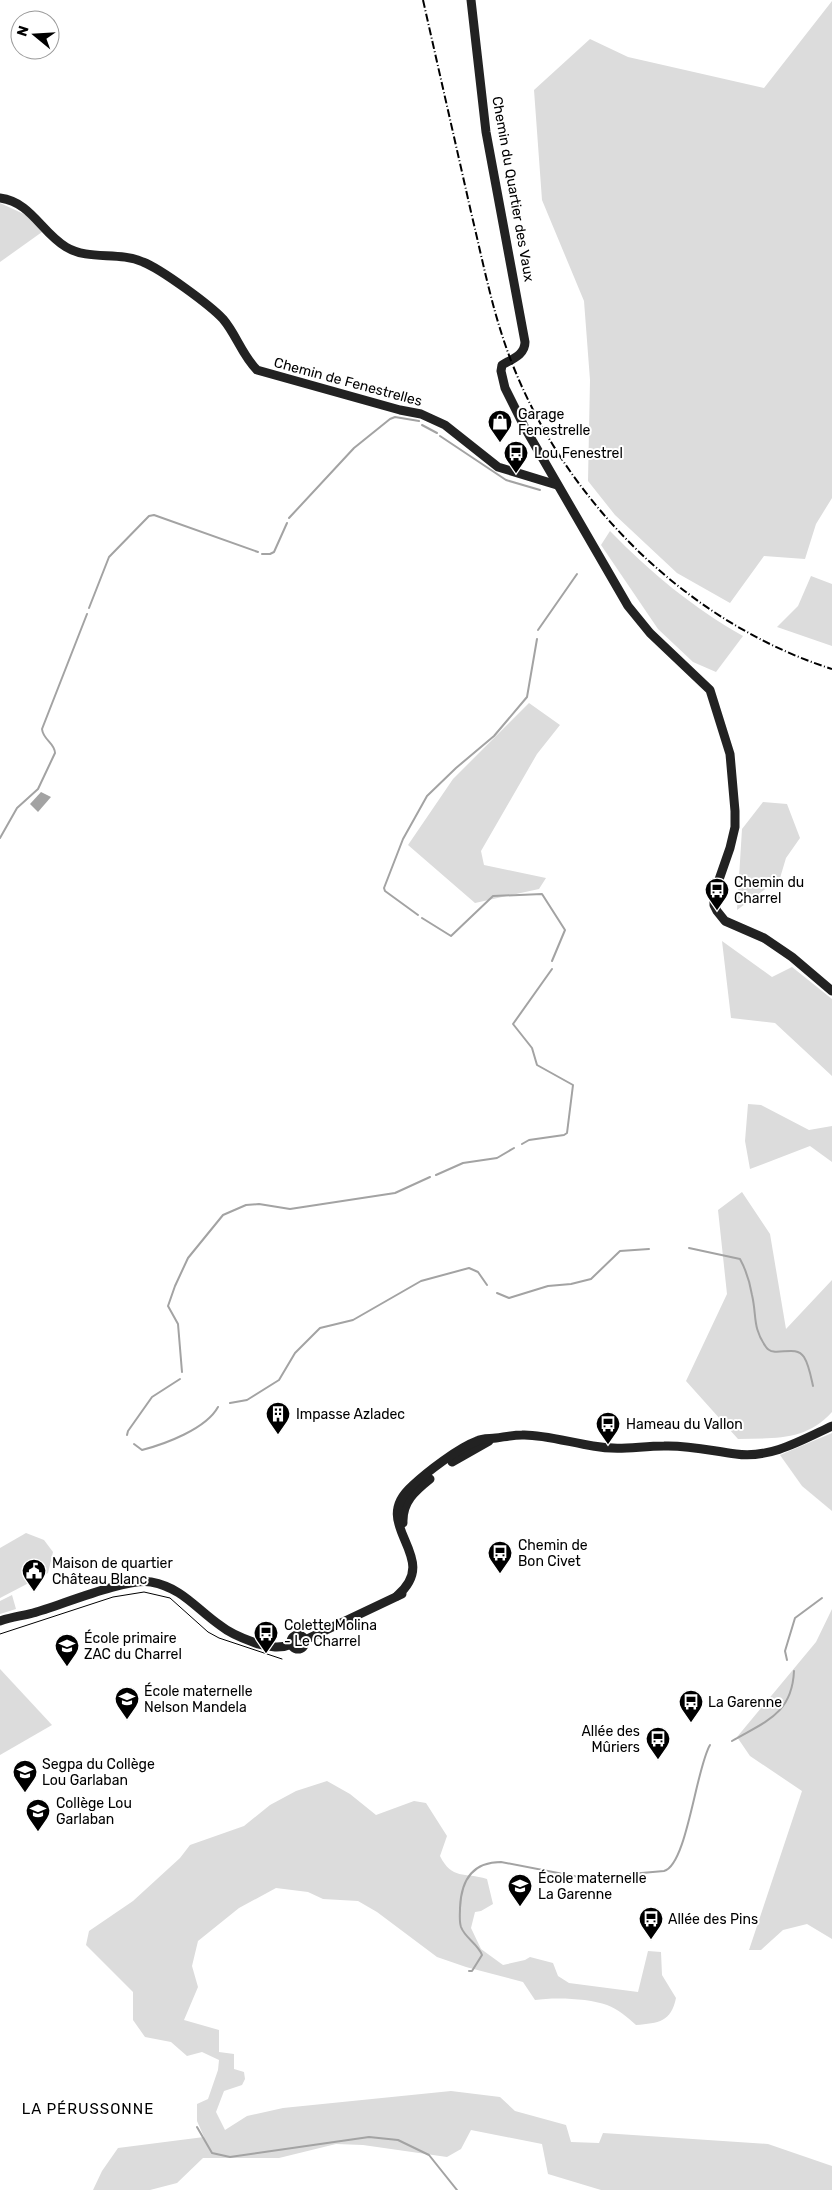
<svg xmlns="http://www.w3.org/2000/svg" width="832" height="2190" font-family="Rubik,sans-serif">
<rect width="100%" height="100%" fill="#fff"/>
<!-- green -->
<g fill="#dcdcdc">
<path d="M 832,1 L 832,498 L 816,524 L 805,559 L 764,556 L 730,603 L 677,573 L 615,515 L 588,481 L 590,380 L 584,301 L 542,200 L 534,90 L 590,39 L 628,57 L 764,88 Z"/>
<path d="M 0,203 L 26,215 L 42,232 L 0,262 Z"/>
<path d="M 610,531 C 651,573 692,607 743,636 L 716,672 L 693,662 L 658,629 L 601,545 Z"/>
<path d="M 811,576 L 832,584 L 832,646 L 777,627 L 798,606 Z"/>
<path d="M 529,703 L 560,725 L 537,754 L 481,851 L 484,865 L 546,878 L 539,889 L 475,903 L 408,845 L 453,779 Z"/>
<path d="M 763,802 L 787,804 L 800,838 L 786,858 L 780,878 L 737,910 L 742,829 Z"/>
<path d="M 722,941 L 772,977 L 792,967 L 832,999 L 832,1076 L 775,1023 L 731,1018 Z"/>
<path d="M 748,1104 L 761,1105 L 809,1130 L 832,1126 L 832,1162 L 810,1146 L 750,1169 L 745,1141 Z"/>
<path d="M 742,1192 L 770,1234 L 786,1329 L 832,1280 L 832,1412 C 806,1441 775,1438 738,1439 L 686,1381 L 727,1294 L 718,1210 Z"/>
<path d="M 832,1433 L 832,1511 L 802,1486 L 780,1455 Z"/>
<path d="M 26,1533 L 44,1540 L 53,1552 L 48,1573 L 0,1598 L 0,1548 Z"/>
<path d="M 12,1595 L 16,1609 L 0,1614 L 0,1601 Z"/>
<path d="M 832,1609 L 832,1939 L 807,1924 L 783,1930 L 761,1950 L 749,1950 L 802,1791 L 750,1756 L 737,1737 L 816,1642 Z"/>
<path d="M 0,1669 L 52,1725 L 0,1755 Z"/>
<path d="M 327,1781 L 350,1794 L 376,1815 L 414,1801 L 426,1803 L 447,1836 L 440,1856 C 452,1880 464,1872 487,1879 L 493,1904 L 481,1911 L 475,1912 L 471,1928 L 481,1949 L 503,1965 L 525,1960 L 530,1957 L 553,1963 L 558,1976 L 569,1983 L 638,1992 L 648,1951 L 661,1952 L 662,1975 L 676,1998 C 671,2022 659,2023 636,2025 C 627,2017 618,2009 607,2005 C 589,1998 553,1997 535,2000 L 523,1982 L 466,1967 L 437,1957 L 377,1912 L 358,1901 L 323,1899 L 308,1892 L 276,1888 L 239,1908 L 198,1941 L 192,1966 L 198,1987 L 184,2020 L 219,2030 L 219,2052 L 234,2054 L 234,2069 L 244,2072 L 245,2079 L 242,2085 L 224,2091 L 216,2112 L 225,2130 L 247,2116 L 283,2108 L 451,2091 L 500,2097 L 515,2111 L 566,2125 L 571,2142 L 599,2143 L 603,2133 L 768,2144 L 832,2166 L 832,2190 L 601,2190 L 548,2174 L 542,2144 L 471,2130 L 461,2149 L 447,2157 L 363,2145 L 336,2144 L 279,2158 L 203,2158 L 177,2183 L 150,2190 L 93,2190 L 102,2171 L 118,2148 L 204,2137 L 197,2121 L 197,2104 L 208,2099 L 218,2070 L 219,2060 L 202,2052 L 187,2056 L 171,2042 L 145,2037 L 133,2020 L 133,1992 L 86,1945 L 89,1931 L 133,1901 L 180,1858 L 190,1845 L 244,1826 L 270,1805 L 296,1791 Z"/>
</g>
<!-- water -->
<path fill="#a3a3a3" d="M 41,792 L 51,797 L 38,812 L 30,804 Z"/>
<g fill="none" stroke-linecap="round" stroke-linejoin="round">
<!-- stream -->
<g stroke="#a3a3a3" stroke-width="2">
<path d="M 422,425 L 437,433"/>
<path d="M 440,436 L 506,480 L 540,490"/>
<path d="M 289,518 L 354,448 L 390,419 L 395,417 L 419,421"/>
<path d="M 262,554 L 270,554 L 274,552 L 287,523"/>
<path d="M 89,608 L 109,557 L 149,516 L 154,515 L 258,552"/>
<path d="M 538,630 L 577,574"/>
<path d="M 0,838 L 17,808 L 38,789 L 55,753 C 55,743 43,740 42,729 L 87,614"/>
<path d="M 418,915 L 385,891 L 384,888 L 403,839 L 427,796 L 456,768 L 494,736 L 527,697 L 537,639"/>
<path d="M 422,918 L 451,936 L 493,896 L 542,894 L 565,930 L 552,961"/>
<path d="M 522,1144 L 529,1140 L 564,1135 L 567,1133 L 573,1085 L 537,1065 L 532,1048 L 513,1024 L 552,969"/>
<path d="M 436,1175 L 463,1163 L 497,1158 L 514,1148"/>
<path d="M 689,1248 L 740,1259 C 746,1270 750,1283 752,1295 C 757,1316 752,1327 766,1347 C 774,1359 795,1343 804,1357 C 809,1365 811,1377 813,1386"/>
<path d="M 497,1293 L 509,1298 L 548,1286 L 571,1284 L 591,1279 L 620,1251 L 649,1249"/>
<path d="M 182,1372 L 178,1324 L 168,1306 L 175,1286 L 188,1258 L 223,1215 L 246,1205 L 259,1204 L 290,1209 L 395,1193 L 430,1177"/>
<path d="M 230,1403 L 247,1400 L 279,1380 L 295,1353 L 320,1328 L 353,1320 L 421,1281 L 469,1268 L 478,1272 L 487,1285"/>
<path d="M 127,1435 L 128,1431 L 152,1397 L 180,1379"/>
<path d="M 134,1444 L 142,1450 C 165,1444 206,1429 218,1407"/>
<path d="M 787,1660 L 785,1651 L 795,1618 L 822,1598"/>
<path d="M 732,1741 C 766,1721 792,1714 794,1671"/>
<path d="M 630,1874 L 664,1871 C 687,1865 696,1768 710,1745"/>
<path d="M 469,1971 L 472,1971 L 482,1955 C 478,1944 465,1938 461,1927 C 459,1921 460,1914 460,1908 C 461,1881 472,1862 501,1862 L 584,1878 L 619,1875"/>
<path d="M 197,2127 L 212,2153 L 230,2157 L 369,2137 L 398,2140 L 429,2155 L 457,2190"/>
</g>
<!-- secondary -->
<g stroke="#222" stroke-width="9">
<path d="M 471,0 L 486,132 L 525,342 C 525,355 512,359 502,365 L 501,371 L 505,388 L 525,428 L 628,606 L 650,633 L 710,690 L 730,754 L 735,811 L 735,827 L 730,848 L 714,894 L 714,905 L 717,911 L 725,921 L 764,938 L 792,957 L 832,991"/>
<path d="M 0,198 C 31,202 41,232 66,247 C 89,261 118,251 143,262 C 161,269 210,305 223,319 C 236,334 242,355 257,370 L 400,410 L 421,414 L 445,425 L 498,467 L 557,485"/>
<path d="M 452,1462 L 489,1441"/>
<path d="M 403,1523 C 402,1502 415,1491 430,1479"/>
<path d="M 397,1596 C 444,1556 367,1526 412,1486 C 427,1472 458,1448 477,1441 C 483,1438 490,1439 496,1438 C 504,1437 513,1435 522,1435 C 542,1434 572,1443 593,1446 C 620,1451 638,1446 664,1446 C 689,1445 712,1451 736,1454 C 770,1459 802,1440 832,1426"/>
<path d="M 0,1621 C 11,1617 22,1616 33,1613 C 62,1605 124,1578 151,1582 C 183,1588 196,1609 221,1626 C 232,1635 245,1639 258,1644 C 270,1647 280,1649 292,1644"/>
<circle cx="298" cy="1642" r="7"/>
<path d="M 305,1640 L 402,1594"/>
</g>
<!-- tram -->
<path stroke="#000" stroke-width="1" d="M 0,1634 L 113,1597 L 144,1592 L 170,1598 L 208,1632 L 219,1638 L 282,1659"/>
<!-- rail -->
<path stroke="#000" stroke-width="2" stroke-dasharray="8 2.5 1 2.5" stroke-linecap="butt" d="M 423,0 C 439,71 455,141 471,212 C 484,266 494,321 516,373 C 572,508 691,624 832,669"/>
</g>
<!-- icons -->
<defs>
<symbol id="shop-pin" viewBox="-11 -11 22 30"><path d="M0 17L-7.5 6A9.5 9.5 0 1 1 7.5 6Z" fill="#000" stroke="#fff"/><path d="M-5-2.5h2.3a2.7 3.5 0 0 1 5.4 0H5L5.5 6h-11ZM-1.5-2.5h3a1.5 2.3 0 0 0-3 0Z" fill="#fff"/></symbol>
<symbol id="bus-pin" viewBox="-11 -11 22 30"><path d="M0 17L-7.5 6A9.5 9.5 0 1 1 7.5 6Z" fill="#000" stroke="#fff"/><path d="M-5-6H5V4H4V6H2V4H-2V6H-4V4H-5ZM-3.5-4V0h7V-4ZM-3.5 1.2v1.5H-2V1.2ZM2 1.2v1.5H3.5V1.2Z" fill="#fff"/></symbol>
<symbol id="building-pin" viewBox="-11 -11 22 30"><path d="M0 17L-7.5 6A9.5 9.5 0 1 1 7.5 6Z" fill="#000" stroke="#fff"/><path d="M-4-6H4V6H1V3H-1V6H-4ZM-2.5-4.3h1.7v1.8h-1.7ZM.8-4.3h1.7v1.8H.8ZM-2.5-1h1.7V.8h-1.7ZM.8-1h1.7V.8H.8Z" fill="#fff"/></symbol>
<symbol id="civic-pin" viewBox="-11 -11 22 30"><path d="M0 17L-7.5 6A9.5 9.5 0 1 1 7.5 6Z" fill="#000" stroke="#fff"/><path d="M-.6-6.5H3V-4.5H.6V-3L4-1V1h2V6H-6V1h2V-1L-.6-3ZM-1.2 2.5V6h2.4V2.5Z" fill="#fff"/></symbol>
<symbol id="school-pin" viewBox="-11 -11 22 30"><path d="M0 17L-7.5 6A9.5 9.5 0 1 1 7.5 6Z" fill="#000" stroke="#fff"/><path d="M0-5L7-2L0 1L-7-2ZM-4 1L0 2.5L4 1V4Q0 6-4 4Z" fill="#fff"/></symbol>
</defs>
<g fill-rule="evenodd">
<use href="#shop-pin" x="486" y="408" width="28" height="38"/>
<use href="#bus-pin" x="502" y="439" width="28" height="38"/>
<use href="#bus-pin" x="703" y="876" width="28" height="38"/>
<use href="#building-pin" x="264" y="1400" width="28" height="38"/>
<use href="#bus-pin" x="594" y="1410" width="28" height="38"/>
<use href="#bus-pin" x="486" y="1539" width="28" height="38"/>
<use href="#civic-pin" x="20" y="1557" width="28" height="38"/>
<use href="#bus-pin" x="252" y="1619" width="28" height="38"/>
<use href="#school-pin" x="53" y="1632" width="28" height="38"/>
<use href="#school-pin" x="113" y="1685" width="28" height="38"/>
<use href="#bus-pin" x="677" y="1688" width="28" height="38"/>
<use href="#bus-pin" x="644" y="1725" width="28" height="38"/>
<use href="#school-pin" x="11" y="1758" width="28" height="38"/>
<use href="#school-pin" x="24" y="1797" width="28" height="38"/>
<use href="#school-pin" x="506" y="1872" width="28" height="38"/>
<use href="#bus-pin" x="637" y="1905" width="28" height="38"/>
</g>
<g text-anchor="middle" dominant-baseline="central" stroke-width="4" stroke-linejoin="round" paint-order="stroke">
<!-- street labels -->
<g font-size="14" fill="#000" stroke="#fff">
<text transform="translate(513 189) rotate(80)">Chemin du Quartier des Vaux</text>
<text transform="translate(348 382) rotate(15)">Chemin de Fenestrelles</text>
</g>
<!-- poi labels -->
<g font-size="14" fill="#000" stroke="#fff" text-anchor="start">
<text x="518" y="414">Garage<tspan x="518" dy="16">Fenestrelle</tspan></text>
<text x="534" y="453">Lou Fenestrel</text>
<text x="734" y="882">Chemin du<tspan x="734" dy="16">Charrel</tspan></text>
<text x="296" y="1414">Impasse Azladec</text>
<text x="626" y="1424">Hameau du Vallon</text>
<text x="518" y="1545">Chemin de<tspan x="518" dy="16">Bon Civet</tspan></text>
<text x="52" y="1563">Maison de quartier<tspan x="52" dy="16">Château Blanc</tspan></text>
<text x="284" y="1625">Colette Molina<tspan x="284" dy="16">- Le Charrel</tspan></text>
<text x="84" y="1638">École primaire<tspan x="84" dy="16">ZAC du Charrel</tspan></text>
<text x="144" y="1691">École maternelle<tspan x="144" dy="16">Nelson Mandela</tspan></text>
<text x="708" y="1702">La Garenne</text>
<text x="640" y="1731" text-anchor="end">Allée des<tspan x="640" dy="16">Mûriers</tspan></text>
<text x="42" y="1764">Segpa du Collège<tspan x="42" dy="16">Lou Garlaban</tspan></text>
<text x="56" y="1803">Collège Lou<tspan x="56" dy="16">Garlaban</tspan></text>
<text x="538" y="1878">École maternelle<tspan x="538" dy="16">La Garenne</tspan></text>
<text x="668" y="1919">Allée des Pins</text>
</g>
<!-- neighbourhood labels -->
<g font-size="15" letter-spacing="1" fill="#000" stroke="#fff">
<text x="88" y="2109">LA PÉRUSSONNE</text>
</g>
</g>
<!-- north arrow -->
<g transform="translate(35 35) rotate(288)"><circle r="24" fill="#ffffff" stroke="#999999"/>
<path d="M0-4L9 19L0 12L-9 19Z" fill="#000000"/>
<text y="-8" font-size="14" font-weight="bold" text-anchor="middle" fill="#000000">N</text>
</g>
</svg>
